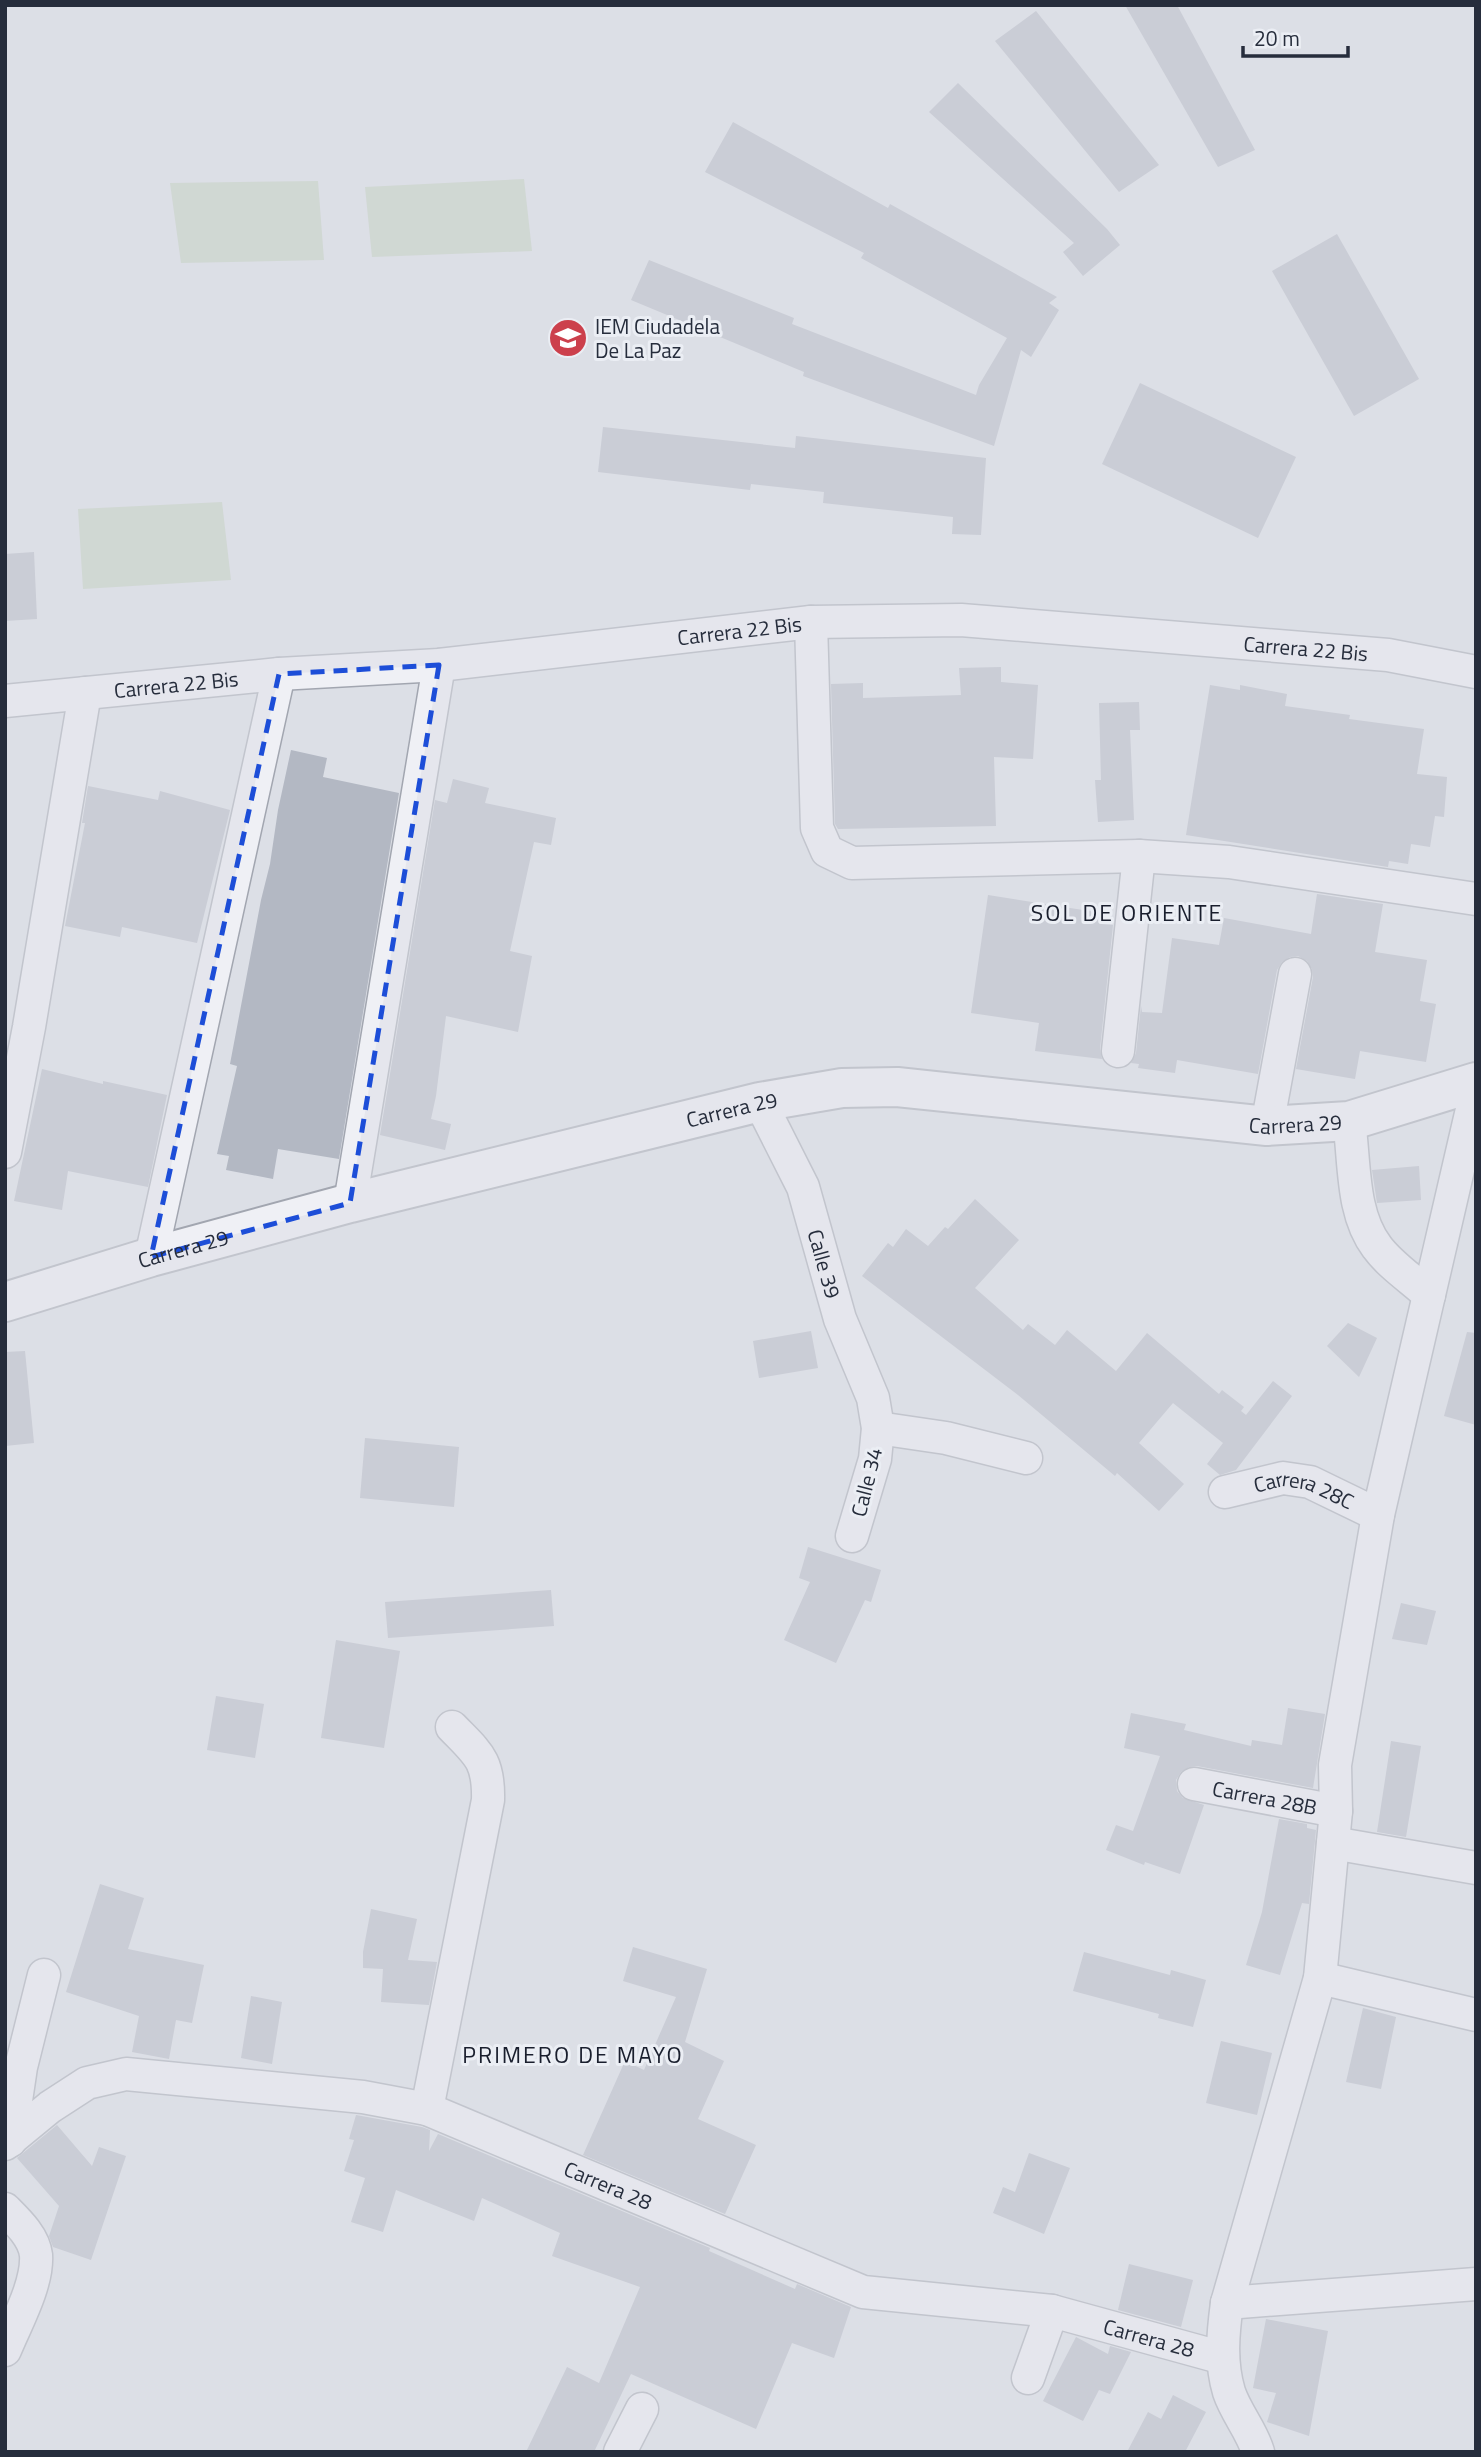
<svg xmlns="http://www.w3.org/2000/svg" width="1481" height="2457" font-family="'Titillium Web',sans-serif">
<rect width="100%" height="100%" fill="#dcdfe6"/>
<!-- green -->
<g fill="#c1d0bd">
<path d="M 524,179 L 532,251 L 372,257 L 365,187 Z"/>
<path d="M 318,181 L 324,260 L 181,263 L 170,183 Z"/>
<path d="M 222,502 L 231,580 L 83,589 L 78,509 Z"/>
</g>
<!-- building -->
<g fill="#b3b8c3">
<path d="M 1125,5 L 1177,5 L 1255,150 L 1218,167 Z"/>
<path d="M 1036,11 L 1159,165 L 1119,192 L 995,41 Z"/>
<path d="M 958,83 L 1107,229 L 1120,245 L 1083,276 L 1063,252 L 1074,243 L 929,112 Z"/>
<path d="M 733,122 L 888,208 L 890,204 L 1057,297 L 1049,303 L 1059,310 L 1031,357 L 1021,350 L 994,446 L 803,376 L 804,372 L 631,300 L 649,260 L 794,318 L 792,324 L 976,395 L 979,385 L 1007,338 L 861,258 L 864,253 L 705,172 Z"/>
<path d="M 1337,234 L 1419,379 L 1354,416 L 1272,271 Z"/>
<path d="M 1140,383 L 1296,457 L 1258,538 L 1102,464 Z"/>
<path d="M 603,427 L 795,448 L 796,436 L 986,458 L 981,535 L 952,534 L 953,517 L 823,503 L 824,492 L 751,484 L 750,490 L 598,472 Z"/>
<path d="M 34,552 L 37,619 L 5,621 L 5,554 Z"/>
<path d="M 1001,667 L 1001,682 L 1038,685 L 1033,759 L 994,757 L 996,826 L 838,829 L 835,824 L 831,684 L 863,683 L 863,698 L 961,695 L 959,668 Z"/>
<path d="M 1210,685 L 1240,690 L 1240,685 L 1287,694 L 1285,706 L 1350,715 L 1349,719 L 1424,729 L 1417,774 L 1447,777 L 1444,817 L 1435,816 L 1430,847 L 1411,844 L 1408,864 L 1389,861 L 1388,867 L 1186,835 Z"/>
<path d="M 1139,702 L 1140,730 L 1130,730 L 1134,820 L 1098,822 L 1095,780 L 1101,780 L 1099,703 Z"/>
<path d="M 291,750 L 327,758 L 323,777 L 399,793 L 339,1159 L 278,1149 L 273,1179 L 226,1170 L 229,1156 L 217,1154 L 237,1066 L 230,1064 L 261,900 L 270,864 L 278,810 Z"/>
<path d="M 453,779 L 489,788 L 485,803 L 556,818 L 551,845 L 534,842 L 510,951 L 532,956 L 518,1032 L 446,1016 L 436,1096 L 431,1119 L 451,1124 L 445,1150 L 380,1135 L 435,800 L 447,803 Z"/>
<path d="M 88,786 L 158,800 L 160,791 L 230,810 L 197,943 L 122,927 L 120,937 L 65,926 L 85,823 L 82,823 Z"/>
<path d="M 1317,894 L 1383,904 L 1375,952 L 1427,960 L 1420,1001 L 1436,1004 L 1426,1062 L 1360,1051 L 1355,1079 L 1296,1069 L 1313,977 L 1312,969 L 1307,961 L 1298,956 L 1290,957 L 1282,962 L 1277,970 L 1258,1074 L 1177,1060 L 1175,1073 L 1138,1068 L 1139,1064 L 1131,1063 L 1136,1053 L 1141,1006 L 1142,1012 L 1162,1013 L 1172,938 L 1219,945 L 1224,918 L 1311,934 Z"/>
<path d="M 988,895 L 1102,913 L 1101,924 L 1113,925 L 1100,1049 L 1102,1059 L 1035,1051 L 1039,1023 L 971,1013 Z"/>
<path d="M 42,1069 L 103,1084 L 103,1081 L 167,1095 L 148,1187 L 68,1171 L 62,1210 L 14,1201 Z"/>
<path d="M 1419,1166 L 1421,1200 L 1377,1203 L 1372,1170 Z"/>
<path d="M 975,1199 L 1019,1240 L 975,1288 L 1023,1330 L 1028,1324 L 1055,1345 L 1067,1330 L 1116,1371 L 1147,1333 L 1219,1394 L 1222,1390 L 1244,1407 L 1241,1411 L 1246,1415 L 1273,1381 L 1292,1396 L 1236,1470 L 1220,1475 L 1207,1464 L 1223,1443 L 1173,1403 L 1139,1443 L 1184,1484 L 1159,1511 L 1117,1473 L 1115,1476 L 1018,1395 L 862,1276 L 888,1243 L 893,1247 L 906,1229 L 928,1246 L 945,1227 L 948,1229 Z"/>
<path d="M 1348,1323 L 1377,1338 L 1359,1377 L 1327,1346 Z"/>
<path d="M 811,1331 L 818,1368 L 759,1378 L 753,1341 Z"/>
<path d="M 1467,1332 L 1476,1333 L 1476,1425 L 1444,1416 Z"/>
<path d="M 25,1351 L 34,1443 L 5,1446 L 5,1352 Z"/>
<path d="M 365,1438 L 459,1447 L 454,1507 L 360,1498 Z"/>
<path d="M 808,1547 L 881,1570 L 871,1602 L 865,1600 L 836,1663 L 784,1640 L 810,1582 L 799,1578 Z"/>
<path d="M 551,1590 L 554,1626 L 388,1638 L 385,1602 Z"/>
<path d="M 1401,1603 L 1436,1611 L 1427,1645 L 1392,1639 Z"/>
<path d="M 336,1640 L 400,1651 L 384,1748 L 321,1738 Z"/>
<path d="M 216,1696 L 264,1704 L 255,1758 L 207,1750 Z"/>
<path d="M 1288,1708 L 1325,1714 L 1313,1788 L 1197,1766 L 1189,1767 L 1181,1772 L 1176,1780 L 1177,1791 L 1183,1798 L 1204,1805 L 1180,1874 L 1145,1862 L 1144,1865 L 1106,1850 L 1116,1825 L 1133,1831 L 1160,1756 L 1124,1748 L 1131,1713 L 1186,1724 L 1184,1730 L 1251,1746 L 1252,1740 L 1282,1745 Z"/>
<path d="M 1391,1741 L 1421,1746 L 1406,1837 L 1377,1832 Z"/>
<path d="M 1279,1819 L 1307,1824 L 1307,1828 L 1316,1830 L 1309,1904 L 1302,1903 L 1280,1975 L 1246,1965 L 1262,1912 Z"/>
<path d="M 100,1884 L 144,1898 L 128,1949 L 204,1965 L 192,2023 L 176,2020 L 169,2059 L 132,2052 L 139,2016 L 66,1992 Z"/>
<path d="M 371,1909 L 417,1919 L 408,1960 L 437,1962 L 429,2005 L 381,2002 L 383,1969 L 363,1968 L 363,1952 Z"/>
<path d="M 633,1947 L 707,1969 L 685,2042 L 724,2061 L 698,2119 L 756,2145 L 725,2214 L 583,2155 L 625,2061 L 644,2070 L 676,1997 L 623,1981 Z"/>
<path d="M 1084,1952 L 1170,1975 L 1171,1970 L 1206,1980 L 1193,2027 L 1158,2018 L 1159,2014 L 1073,1991 Z"/>
<path d="M 251,1996 L 282,2002 L 272,2064 L 241,2058 Z"/>
<path d="M 1363,2008 L 1396,2017 L 1381,2089 L 1346,2082 Z"/>
<path d="M 1221,2041 L 1272,2053 L 1257,2115 L 1206,2103 Z"/>
<path d="M 356,2115 L 422,2127 L 430,2130 L 429,2151 L 438,2134 L 710,2248 L 709,2251 L 795,2289 L 797,2284 L 851,2307 L 834,2358 L 792,2343 L 756,2429 L 631,2374 L 594,2452 L 526,2452 L 567,2367 L 599,2383 L 640,2287 L 552,2256 L 560,2233 L 482,2198 L 474,2221 L 396,2190 L 383,2232 L 351,2222 L 365,2178 L 344,2171 L 354,2140 L 349,2139 Z"/>
<path d="M 57,2125 L 92,2166 L 99,2147 L 126,2156 L 91,2260 L 53,2247 L 49,2236 L 59,2206 L 17,2158 Z"/>
<path d="M 1029,2153 L 1070,2168 L 1044,2234 L 993,2213 L 1003,2187 L 1015,2192 Z"/>
<path d="M 1129,2264 L 1193,2280 L 1181,2327 L 1118,2310 Z"/>
<path d="M 1266,2319 L 1328,2331 L 1309,2436 L 1267,2422 L 1276,2393 L 1253,2388 Z"/>
<path d="M 1076,2337 L 1108,2354 L 1110,2346 L 1131,2352 L 1110,2394 L 1099,2390 L 1100,2388 L 1083,2421 L 1043,2401 Z"/>
<path d="M 1173,2395 L 1206,2412 L 1185,2452 L 1127,2452 L 1148,2412 L 1161,2419 Z"/>
</g>
<g fill="none" stroke-linecap="round" stroke-linejoin="round">
<defs>
<g id="minor">
<path d="M 811,622 L 817,828 L 827,851 L 852,863 L 1139,856 L 1229,862 L 1476,899"/>
<path id="s1" d="M 5,701 L 279,674 L 439,665 L 811,622 L 961,620 L 1388,655 L 1476,672"/>
<path d="M 1118,1051 L 1139,856"/>
<path id="s2" d="M 760,1102 L 803,1187 L 840,1319 L 873,1398 L 878,1428 L 875,1459 L 852,1536"/>
<path d="M 1349,1121 C 1355,1162 1351,1213 1377,1247 C 1390,1265 1413,1280 1429,1295"/>
<path d="M 1267,1126 L 1295,974"/>
<path d="M 5,1152 L 29,1027 L 85,693"/>
<path d="M 350,1203 L 439,665"/>
<path d="M 151,1257 L 279,674"/>
<path d="M 878,1428 L 946,1438 L 1026,1458"/>
<path id="s3" d="M 1225,1492 L 1283,1478 L 1310,1482 L 1378,1515"/>
<path id="s4" d="M 1194,1784 L 1336,1811"/>
<path d="M 1333,1843 L 1476,1868"/>
<path d="M 1320,1978 L 1476,2015"/>
<path d="M 427,2109 L 488,1800 C 489,1760 478,1754 452,1727"/>
<path d="M 10,2141 L 21,2067 L 44,1975"/>
<path id="s5" d="M 5,2144 L 50,2107 L 87,2083 L 126,2074 L 363,2097 L 427,2109 L 863,2292 L 1052,2311 L 1223,2358"/>
<path d="M 5,2209 C 17,2221 34,2237 36,2255 C 38,2284 16,2323 5,2350"/>
<path d="M 1227,2303 L 1476,2284"/>
<path d="M 1028,2378 L 1052,2311"/>
<path d="M 620,2452 L 642,2409"/>
<path d="M 1258,2452 C 1252,2431 1236,2413 1229,2392 C 1220,2362 1223,2333 1227,2303 L 1320,1978 L 1336,1811 L 1335,1765 L 1378,1515 L 1476,1092"/>
</g>
<g id="tertiary">
<path id="s6" d="M 5,1302 L 151,1257 L 350,1203 L 760,1102 L 842,1088 L 897,1087 L 1267,1126 L 1349,1121 L 1476,1082"/>
</g>
</defs>
<!-- minor casing -->
<use href="#minor" stroke="#a2a6b0" stroke-width="35"/>
<!-- tertiary casing -->
<use href="#tertiary" stroke="#a2a6b0" stroke-width="42"/>
<!-- minor -->
<use href="#minor" stroke="#eff0f5" stroke-width="32"/>
<!-- tertiary -->
<use href="#tertiary" stroke="#eff0f5" stroke-width="38"/>
</g>
<!-- marked area -->
<path d="M0 0H1481V2457H0ZM 439,665 L 350,1203 L 151,1257 L 279,674 Z" fill="#dcdfe6" fill-opacity=".55" fill-rule="evenodd"/>
<path fill="none" stroke="#1d4ed8" stroke-width="5" stroke-dasharray="14 9" stroke-linejoin="round" d="M 439,665 L 350,1203 L 151,1257 L 279,674 Z"/>
<!-- icons -->
<defs>
<symbol id="university-disc" viewBox="-11 -11 22 22"><circle r="9.5" fill="#cc404c" stroke="#ebeef4"/><path d="M0-5L7-2L0 1L-7-2ZM-4 1L0 2.5L4 1V4Q0 6-4 4Z" fill="#fff"/></symbol>
</defs>
<g fill-rule="evenodd">
<use href="#university-disc" x="546" y="316" width="44" height="44"/>
</g>
<g text-anchor="middle" dominant-baseline="central" stroke-width="6" stroke-linejoin="round" paint-order="stroke">
<!-- poi labels -->
<g font-size="21" fill="#262d3c" stroke="#ebeef4" text-anchor="start">
<text x="595" y="326">IEM Ciudadela<tspan x="595" dy="24">De La Paz</tspan></text>
</g>
<!-- street labels -->
<g font-size="21" fill="#262d3c" stroke="#ebeef4">
<text stroke="none"><textPath href="#s1" startOffset="738">Carrera 22 Bis</textPath></text>
<text stroke="none"><textPath href="#s1" startOffset="1306">Carrera 22 Bis</textPath></text>
<text stroke="none"><textPath href="#s1" startOffset="172">Carrera 22 Bis</textPath></text>
<text stroke="none"><textPath href="#s6" startOffset="752">Carrera 29</textPath></text>
<text stroke="none"><textPath href="#s6" startOffset="1320">Carrera 29</textPath></text>
<text stroke="none"><textPath href="#s6" startOffset="186">Carrera 29</textPath></text>
<text stroke="none"><textPath href="#s2" startOffset="175">Calle 39</textPath></text>
<text transform="translate(866 1482) rotate(-76)">Calle 34</text>
<text stroke="none"><textPath href="#s3" startOffset="82">Carrera 28C</textPath></text>
<text stroke="none"><textPath href="#s4" startOffset="72">Carrera 28B</textPath></text>
<text stroke="none"><textPath href="#s5" startOffset="642">Carrera 28</textPath></text>
<text stroke="none"><textPath href="#s5" startOffset="1209">Carrera 28</textPath></text>
</g>
<!-- neighbourhood labels -->
<g font-size="23" letter-spacing="2" fill="#191e2d" stroke="#ebeef4">
<text x="1127" y="912">SOL DE ORIENTE</text>
<text x="573" y="2054">PRIMERO DE MAYO</text>
</g>
</g>
<!-- border -->
<rect width="1481" height="2457" fill="none" stroke="#262d3c" stroke-width="14"/>
<!-- scale -->
<path d="M1243 46v10h105v-10" fill="none" stroke="#262d3c" stroke-width="3.5"/>
<text x="1254" y="46" font-size="21" fill="#262d3c" stroke="#ebeef4" stroke-width="5" paint-order="stroke">20 m</text>
</svg>
